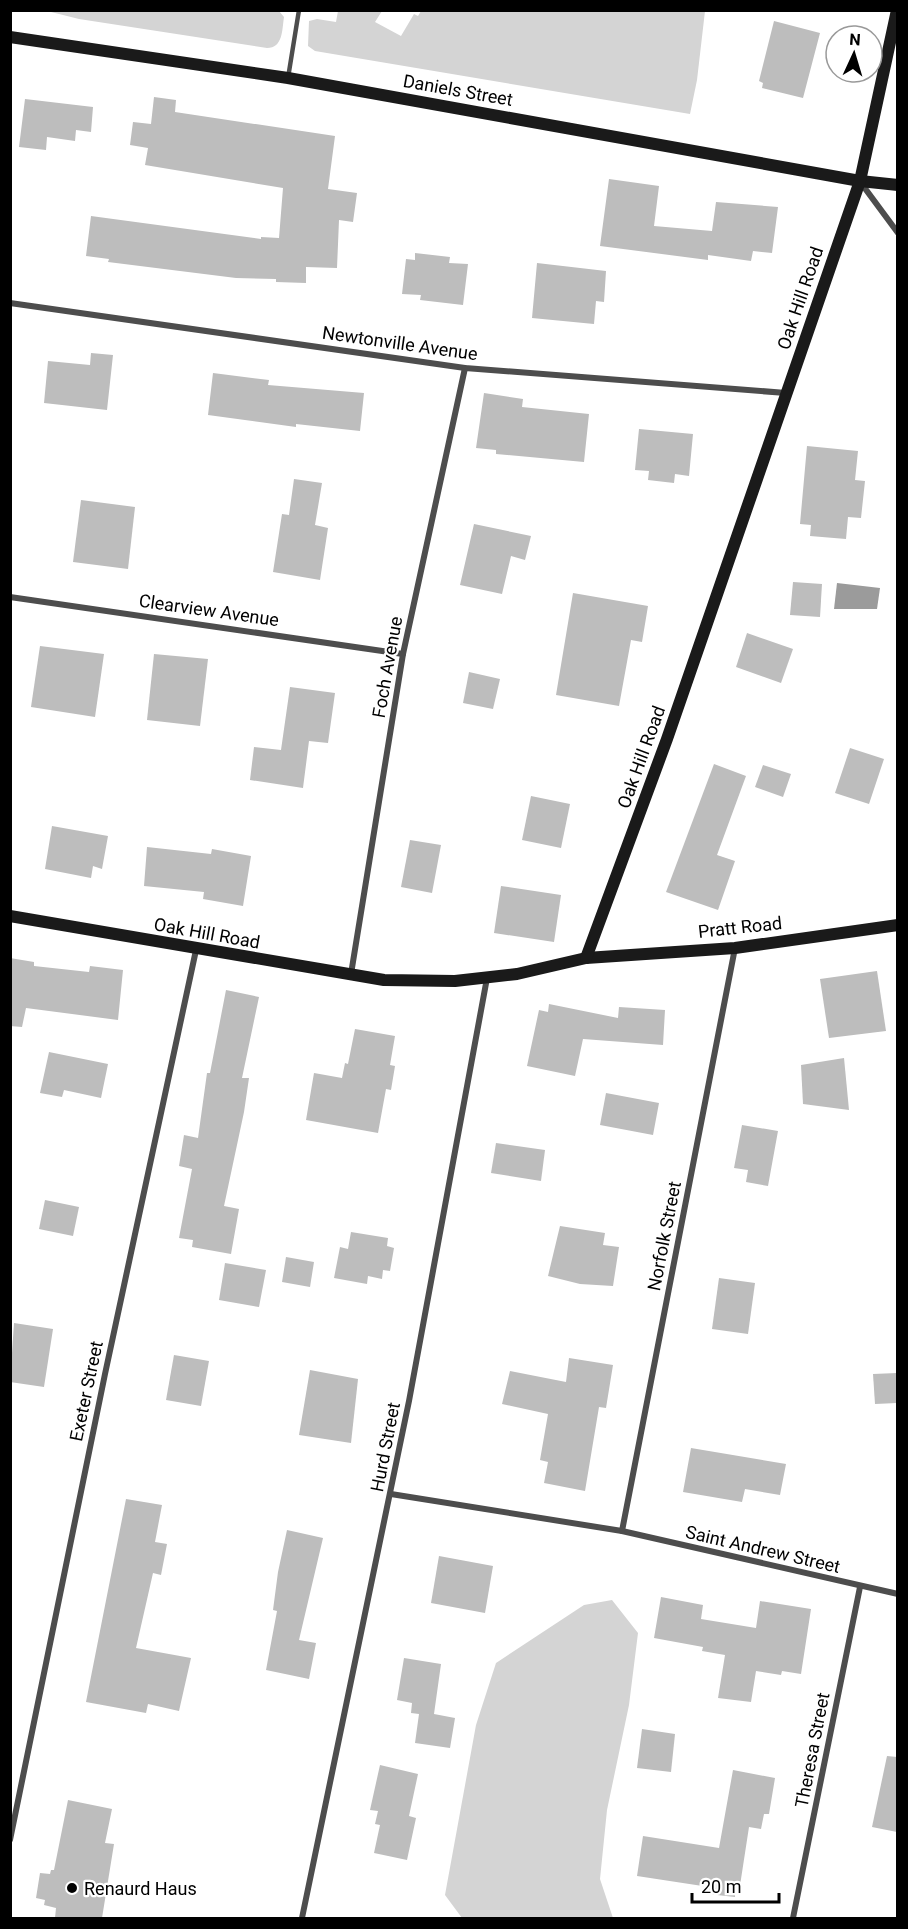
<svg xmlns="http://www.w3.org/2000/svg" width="908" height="1929" font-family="Roboto,sans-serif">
<rect width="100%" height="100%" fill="#fff"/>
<!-- green -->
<g fill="#d4d4d4">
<path d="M 279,11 L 284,17 C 282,30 283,48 267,48 L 79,19 L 47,11 Z"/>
<path d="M 338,11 L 382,11 L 375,22 L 401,36 L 414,14 L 418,16 L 421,11 L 705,11 L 697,80 L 690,114 L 315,51 L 308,46 L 309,21 L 317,19 L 336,22 Z"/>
<path d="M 612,1600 L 638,1633 L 629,1705 L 607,1810 L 600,1879 L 613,1918 L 462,1918 L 445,1895 L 476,1725 L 496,1663 L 584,1605 Z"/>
</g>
<!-- water -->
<path fill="#9b9b9b" d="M 837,583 L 880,588 L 877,609 L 834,609 Z"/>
<!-- building -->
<g fill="#bdbdbd">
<path d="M 774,21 L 820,33 L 803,98 L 762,88 L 763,83 L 759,81 Z"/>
<path d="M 154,97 L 176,100 L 175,112 L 335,136 L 328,189 L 357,193 L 353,222 L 339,220 L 337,268 L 306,267 L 306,283 L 276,282 L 276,279 L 236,278 L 108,262 L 109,259 L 86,256 L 91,216 L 261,239 L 261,237 L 279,238 L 283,188 L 145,165 L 148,148 L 130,145 L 133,122 L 151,124 Z"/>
<path d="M 25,99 L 93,107 L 91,132 L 76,130 L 75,141 L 47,137 L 46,150 L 19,147 Z"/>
<path d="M 609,179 L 659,186 L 654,226 L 712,231 L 716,202 L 778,207 L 772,253 L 753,251 L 751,261 L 708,255 L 708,260 L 600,246 Z"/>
<path d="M 415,253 L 450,257 L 449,263 L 468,264 L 463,305 L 420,300 L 421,295 L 402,294 L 406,259 L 415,260 Z"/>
<path d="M 537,263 L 606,271 L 604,302 L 596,301 L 594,324 L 532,318 Z"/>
<path d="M 91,353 L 113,355 L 107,410 L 44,403 L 48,361 L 90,365 Z"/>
<path d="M 213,373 L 269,380 L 268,385 L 364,393 L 360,431 L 296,424 L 296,427 L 208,415 Z"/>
<path d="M 484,393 L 523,399 L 522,407 L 589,414 L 584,462 L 496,454 L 496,450 L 476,448 Z"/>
<path d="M 639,429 L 693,434 L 689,476 L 675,474 L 674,483 L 648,480 L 649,471 L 635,470 Z"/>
<path d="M 807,446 L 858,451 L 855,480 L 865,481 L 861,518 L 848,517 L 846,539 L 810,536 L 811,525 L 800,524 Z"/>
<path d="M 294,479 L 322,483 L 315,525 L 328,528 L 320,580 L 273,572 L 282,514 L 289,515 Z"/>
<path d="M 81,500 L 135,507 L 128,569 L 73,562 Z"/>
<path d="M 474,524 L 531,536 L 525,560 L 511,556 L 502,594 L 460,585 Z"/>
<path d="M 793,582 L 822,584 L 820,617 L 790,615 Z"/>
<path d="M 573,593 L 648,606 L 642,642 L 631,640 L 619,706 L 556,695 Z"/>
<path d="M 747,633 L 793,649 L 781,683 L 736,667 Z"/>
<path d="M 40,646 L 104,654 L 95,717 L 31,707 Z"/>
<path d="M 154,654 L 208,659 L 200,726 L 147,720 Z"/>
<path d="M 469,672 L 500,679 L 493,709 L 463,703 Z"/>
<path d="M 290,687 L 335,693 L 328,743 L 309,741 L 303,788 L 250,780 L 254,747 L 281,750 Z"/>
<path d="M 850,748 L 884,759 L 869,804 L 835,793 Z"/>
<path d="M 714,764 L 746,776 L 717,855 L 735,861 L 718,910 L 666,892 Z"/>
<path d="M 763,765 L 791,774 L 783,797 L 755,787 Z"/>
<path d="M 531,796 L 570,804 L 561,848 L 522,840 Z"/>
<path d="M 52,826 L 108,836 L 102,869 L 93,866 L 91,878 L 45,869 Z"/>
<path d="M 410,840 L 441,845 L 432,893 L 401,887 Z"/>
<path d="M 147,847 L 211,854 L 212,849 L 251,856 L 243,906 L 203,899 L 204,892 L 144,886 Z"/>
<path d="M 501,886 L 561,895 L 554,942 L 494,933 Z"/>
<path d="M 10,958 L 34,962 L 34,966 L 89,972 L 90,966 L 123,970 L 118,1020 L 26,1008 L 22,1027 L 10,1026 Z"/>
<path d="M 877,971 L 886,1031 L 829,1038 L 820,979 Z"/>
<path d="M 226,990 L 259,997 L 242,1078 L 249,1078 L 244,1112 L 224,1206 L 239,1209 L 231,1254 L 192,1247 L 193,1240 L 179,1238 L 192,1169 L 179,1166 L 184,1135 L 198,1138 L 207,1073 L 210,1073 Z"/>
<path d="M 549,1004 L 618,1018 L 619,1007 L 665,1010 L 663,1045 L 583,1039 L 575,1076 L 527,1066 L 539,1010 L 548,1012 Z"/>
<path d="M 355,1029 L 395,1036 L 390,1065 L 395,1066 L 391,1090 L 386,1089 L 378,1133 L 306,1120 L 314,1073 L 342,1078 L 345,1063 L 348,1064 Z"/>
<path d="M 49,1052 L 108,1064 L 101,1098 L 64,1090 L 62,1097 L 40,1093 Z"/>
<path d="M 844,1058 L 849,1110 L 803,1104 L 801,1065 Z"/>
<path d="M 606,1093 L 659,1103 L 653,1135 L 600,1125 Z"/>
<path d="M 742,1125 L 778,1131 L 768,1186 L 746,1182 L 748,1170 L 734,1168 Z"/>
<path d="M 496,1143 L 545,1150 L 541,1181 L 491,1173 Z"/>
<path d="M 45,1200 L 79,1207 L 73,1236 L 39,1229 Z"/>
<path d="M 560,1226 L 605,1233 L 603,1245 L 619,1247 L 613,1286 L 580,1284 L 548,1276 Z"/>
<path d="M 351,1232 L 388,1238 L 387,1246 L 394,1248 L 390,1271 L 383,1270 L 382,1279 L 368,1276 L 367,1284 L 334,1278 L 340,1247 L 348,1249 Z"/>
<path d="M 286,1257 L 314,1262 L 310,1287 L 282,1282 Z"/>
<path d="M 225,1263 L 266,1270 L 259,1307 L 219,1300 Z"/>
<path d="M 719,1278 L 755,1283 L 748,1334 L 712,1329 Z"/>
<path d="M 14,1323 L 53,1329 L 44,1387 L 10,1382 Z"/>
<path d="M 174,1355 L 209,1361 L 201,1406 L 166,1400 Z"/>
<path d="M 569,1358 L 613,1365 L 606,1408 L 599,1407 L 585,1491 L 544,1483 L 548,1462 L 540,1460 L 548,1414 L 502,1404 L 510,1371 L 566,1382 Z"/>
<path d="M 310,1370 L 358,1379 L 351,1443 L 299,1435 Z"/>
<path d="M 897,1373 L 897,1403 L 875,1404 L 873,1374 Z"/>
<path d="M 691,1448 L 786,1464 L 780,1495 L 745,1489 L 742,1502 L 683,1492 Z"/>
<path d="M 126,1499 L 162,1505 L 155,1542 L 167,1544 L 161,1575 L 153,1573 L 136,1648 L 191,1658 L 179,1711 L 148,1704 L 146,1713 L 86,1702 Z"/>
<path d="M 287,1530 L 323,1538 L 299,1640 L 316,1643 L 309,1679 L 266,1670 L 277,1611 L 273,1610 L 278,1572 Z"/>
<path d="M 439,1556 L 493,1566 L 485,1613 L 431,1603 Z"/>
<path d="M 661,1597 L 703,1605 L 701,1619 L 756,1628 L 760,1601 L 811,1609 L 801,1674 L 782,1671 L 781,1675 L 756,1671 L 751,1702 L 718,1698 L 725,1655 L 702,1651 L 703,1647 L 654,1638 Z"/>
<path d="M 404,1658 L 441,1664 L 434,1714 L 455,1718 L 450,1748 L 415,1743 L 419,1714 L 411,1713 L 412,1703 L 397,1700 Z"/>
<path d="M 642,1729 L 675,1734 L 671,1772 L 637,1768 Z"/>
<path d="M 887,1756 L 897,1757 L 897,1832 L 872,1827 Z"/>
<path d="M 380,1765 L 418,1774 L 409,1816 L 416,1818 L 407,1860 L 374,1853 L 380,1825 L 375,1824 L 378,1811 L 370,1810 Z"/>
<path d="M 733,1770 L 775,1778 L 769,1814 L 764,1814 L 761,1829 L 749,1827 L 739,1892 L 735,1892 L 735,1897 L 708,1894 L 709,1887 L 637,1876 L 643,1836 L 719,1848 Z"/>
<path d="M 68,1800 L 112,1809 L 105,1843 L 114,1844 L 102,1918 L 55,1918 L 56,1908 L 44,1905 L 45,1900 L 36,1898 L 40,1873 L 50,1874 L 51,1870 L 54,1870 Z"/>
</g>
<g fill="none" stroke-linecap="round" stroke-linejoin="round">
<!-- lane -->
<path stroke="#4d4d4d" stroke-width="4.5" d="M 288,78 L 299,10"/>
<!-- street -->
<g stroke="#4d4d4d" stroke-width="6">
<path d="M 861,183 L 898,233"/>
<path d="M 10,303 L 465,368 L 786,393"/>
<path d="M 10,597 L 403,654"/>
<path d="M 351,974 L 403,654 L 465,368"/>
<path d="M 391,1494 L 622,1531 L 898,1594"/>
<path d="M 622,1531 L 735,948"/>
<path d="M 10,1840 L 105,1374 L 196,950"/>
<path d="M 302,1918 L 409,1401 L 487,978"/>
<path d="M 793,1918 L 860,1587"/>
</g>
<!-- secondary -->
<g stroke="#1a1a1a" stroke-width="12">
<path d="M 10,37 L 288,78 L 860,181 L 898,185"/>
<path d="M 10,916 L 384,980 L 455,981 L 517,974 L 586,958 L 735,948 L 898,925"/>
<path d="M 586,958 L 667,739 L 860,181 L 897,10"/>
</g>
</g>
<!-- markers -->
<circle fill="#000" stroke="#fff" stroke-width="2" cx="72" cy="1888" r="6"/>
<g text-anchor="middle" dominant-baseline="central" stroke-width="4.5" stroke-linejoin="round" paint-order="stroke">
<!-- street labels -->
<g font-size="18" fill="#000" stroke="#fff">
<text transform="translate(458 90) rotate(10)">Daniels Street</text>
<text transform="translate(800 298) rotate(-71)">Oak Hill Road</text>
<text transform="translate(400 343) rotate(8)">Newtonville Avenue</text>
<text transform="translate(209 610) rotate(8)">Clearview Avenue</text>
<text transform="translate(387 667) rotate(-80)">Foch Avenue</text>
<text transform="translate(641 757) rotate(-70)">Oak Hill Road</text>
<text transform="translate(740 927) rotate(-6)">Pratt Road</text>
<text transform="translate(207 933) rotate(10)">Oak Hill Road</text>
<text transform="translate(664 1236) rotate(-79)">Norfolk Street</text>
<text transform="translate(86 1391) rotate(-78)">Exeter Street</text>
<text transform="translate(385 1447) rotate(-79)">Hurd Street</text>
<text transform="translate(763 1549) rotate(13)">Saint Andrew Street</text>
<text transform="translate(812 1750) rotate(-79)">Theresa Street</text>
</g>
<!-- poi labels -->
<g font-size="18" fill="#000" stroke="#fff" text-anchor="start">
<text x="84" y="1888">Renaurd Haus</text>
</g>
</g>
<!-- border -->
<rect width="908" height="1929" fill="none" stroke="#000000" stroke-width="24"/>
<!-- north arrow -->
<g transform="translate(854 54) rotate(4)"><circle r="28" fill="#ffffff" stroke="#999999" stroke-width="1.5"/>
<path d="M0-4.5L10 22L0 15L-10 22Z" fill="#000000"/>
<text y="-9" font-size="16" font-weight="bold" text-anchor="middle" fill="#000000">N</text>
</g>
<!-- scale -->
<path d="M692 1893v9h87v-9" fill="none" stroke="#000000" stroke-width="3"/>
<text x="701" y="1893" font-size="18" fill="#000000" stroke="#ffffff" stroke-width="4.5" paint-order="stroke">20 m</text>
</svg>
